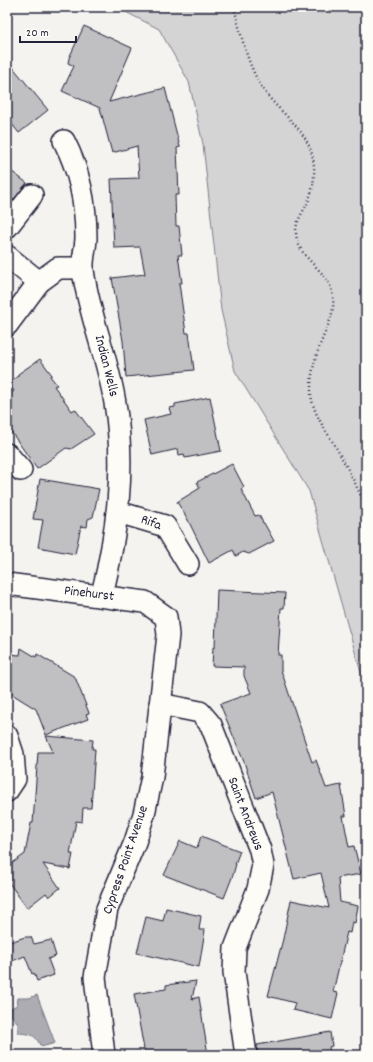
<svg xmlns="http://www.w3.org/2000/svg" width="373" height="1062" font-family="Dekko,sans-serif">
<rect width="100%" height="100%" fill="#f4f3ef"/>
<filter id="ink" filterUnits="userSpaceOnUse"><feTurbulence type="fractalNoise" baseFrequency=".025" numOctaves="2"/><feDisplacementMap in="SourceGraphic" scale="8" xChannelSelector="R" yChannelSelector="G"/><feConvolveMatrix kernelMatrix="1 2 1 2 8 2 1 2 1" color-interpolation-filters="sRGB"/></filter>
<g filter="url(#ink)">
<!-- green -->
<path fill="#d5d4d5" stroke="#7c7b88" d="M 116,7 L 366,7 L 366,690 L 309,491 L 235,371 L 221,310 L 203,144 L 189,82 L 159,29 Z"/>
<!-- water -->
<path fill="#acacb2" stroke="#757582" d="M 37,995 L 55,1043 L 45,1046 L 40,1045 C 35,1033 28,1034 18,1033 L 18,1024 C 14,1017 9,1016 11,1008 L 17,1005 L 18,998 L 29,998 Z"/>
<!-- building -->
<g fill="#c0bfc2" stroke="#22223b">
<path d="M 84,26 L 132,48 L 109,102 L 165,88 L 180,147 L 177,148 L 179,195 L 175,195 L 176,226 L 179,226 L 182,255 L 178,255 L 182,283 L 179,283 L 186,333 L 189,333 L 194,370 L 126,377 L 123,341 L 112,278 L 145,274 L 140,247 L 114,248 L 111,179 L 139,178 L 137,146 L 112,153 L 100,108 L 62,91 L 74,66 L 68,63 L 69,58 Z"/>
<path d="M 7,60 L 48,110 L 19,133 L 7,118 Z"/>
<path d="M 7,168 L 27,183 L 7,208 Z"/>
<path d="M 40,359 L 52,375 L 50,376 L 57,385 L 54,386 L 72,411 L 75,409 L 94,434 L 71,449 L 66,448 L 37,469 L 7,426 L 7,396 L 14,391 L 8,383 L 18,376 L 18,374 Z"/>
<path d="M 210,397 L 221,451 L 185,458 L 184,454 L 179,455 L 178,449 L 152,455 L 144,420 L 171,414 L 169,408 L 175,407 L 175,404 Z"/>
<path d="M 232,464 L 244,487 L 241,489 L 255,516 L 259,515 L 263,523 L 264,523 L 274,541 L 249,554 L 243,552 L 236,556 L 233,550 L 209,563 L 187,518 L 177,502 L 200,488 L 197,482 Z"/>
<path d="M 40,479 L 99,489 L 93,517 L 88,519 L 87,527 L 81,526 L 75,554 L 38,547 L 43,520 L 33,519 Z"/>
<path d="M 217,590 L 285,593 L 284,608 L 281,608 L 278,655 L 281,655 L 281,670 L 312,762 L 316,760 L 326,788 L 341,785 L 346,816 L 343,816 L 349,847 L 354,846 L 361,874 L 338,878 L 340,902 L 358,906 L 355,923 L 352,922 L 350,933 L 347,932 L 333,992 L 338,993 L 332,1019 L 293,1010 L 295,1003 L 268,996 L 283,939 L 291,900 L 329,908 L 321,873 L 294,879 L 272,792 L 256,798 L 244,762 L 220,704 L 251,693 L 244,676 L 244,667 L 212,666 L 213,647 L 215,647 Z"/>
<path d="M 21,648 L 36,657 L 37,654 L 75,677 L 89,713 L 86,714 L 88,719 L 46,735 L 36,709 L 7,691 L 7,654 L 20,655 Z"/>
<path d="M 46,736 L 93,740 L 92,749 L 95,749 L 91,808 L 83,808 L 82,822 L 76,821 L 70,854 L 73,854 L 70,869 L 43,864 L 60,888 L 49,897 L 46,893 L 27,908 L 7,880 L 7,867 L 25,854 L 31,823 L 33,823 L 38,752 L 53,752 Z"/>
<path d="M 201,836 L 240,851 L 235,864 L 236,864 L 233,875 L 224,898 L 164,875 L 180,841 L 197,848 Z"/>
<path d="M 166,908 L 201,916 L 199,930 L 205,930 L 199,967 L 137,953 L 146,917 L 163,921 Z"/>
<path d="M 25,937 L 31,937 L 34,944 L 51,940 L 56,956 L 48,959 L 54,975 L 37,981 L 34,973 L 32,974 L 25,956 L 7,963 L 7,943 Z"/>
<path d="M 196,981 L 192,999 L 199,997 L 208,1055 L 145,1055 L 134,994 L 166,989 L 166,985 Z"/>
<path d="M 330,1032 L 332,1046 L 329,1047 L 330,1055 L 258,1055 L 257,1045 Z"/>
</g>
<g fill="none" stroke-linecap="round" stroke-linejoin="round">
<defs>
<g id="minor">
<path d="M 64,141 C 79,170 86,203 86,237 C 86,248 82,259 83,270 C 89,316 108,358 115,403 C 126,468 117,532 102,595"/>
<path d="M 7,227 L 32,195"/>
<path d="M 7,256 L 39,282"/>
<path d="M 7,325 L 39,282 L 58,268 L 83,268"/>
<path d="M 7,454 L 21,470"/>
<path d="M 118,512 L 165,526 L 188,564"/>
<path d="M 7,584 L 145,602 L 166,617 L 168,635 L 152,777 L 144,814 L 135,842 L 107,909 L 95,977 L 104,1055"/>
<path d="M 160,704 L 200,712 L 211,725 L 260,850 L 263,865 L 258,889 L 235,948 L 234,972 L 246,1055"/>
<path d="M 7,736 L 13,754 L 15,779 L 7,791"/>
</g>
</defs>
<!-- minor casing -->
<use href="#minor" stroke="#22223b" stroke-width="24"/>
<!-- path -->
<path stroke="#22223b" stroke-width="2.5" stroke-dasharray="1 3" stroke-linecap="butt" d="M 234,7 C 241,34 247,65 263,89 C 280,115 307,127 313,159 C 316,173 313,191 307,204 C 303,212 296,221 296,231 C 296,259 327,268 332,292 C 336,308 330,321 324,335 C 317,352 311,370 311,388 C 310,412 327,431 338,451 C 348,469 358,488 366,508"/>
<!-- minor -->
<use href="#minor" stroke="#fdfcf7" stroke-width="21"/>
</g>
</g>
<g text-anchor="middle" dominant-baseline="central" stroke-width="3" stroke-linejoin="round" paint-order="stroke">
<!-- street labels -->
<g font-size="14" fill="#22223b" stroke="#fdfcf7">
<text transform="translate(106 366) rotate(76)">Indian Wells</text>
<text transform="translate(151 523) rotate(20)">Rifa</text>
<text transform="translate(89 594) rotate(7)">Pinehurst</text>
<text transform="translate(245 814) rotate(69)">Saint Andrews</text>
<text transform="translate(126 860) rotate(-71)">Cypress Point Avenue</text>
</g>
</g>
<!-- margin -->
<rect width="373" height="1062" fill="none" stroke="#fdfcf7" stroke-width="24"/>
<rect x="12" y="12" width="349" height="1038" fill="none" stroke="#22223b" stroke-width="1.5" filter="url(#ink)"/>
<!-- scale -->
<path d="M20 36v6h56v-6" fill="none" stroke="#22223b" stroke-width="2"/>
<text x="26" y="36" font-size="12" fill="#22223b" stroke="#fdfcf7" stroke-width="3" paint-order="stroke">20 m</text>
</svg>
